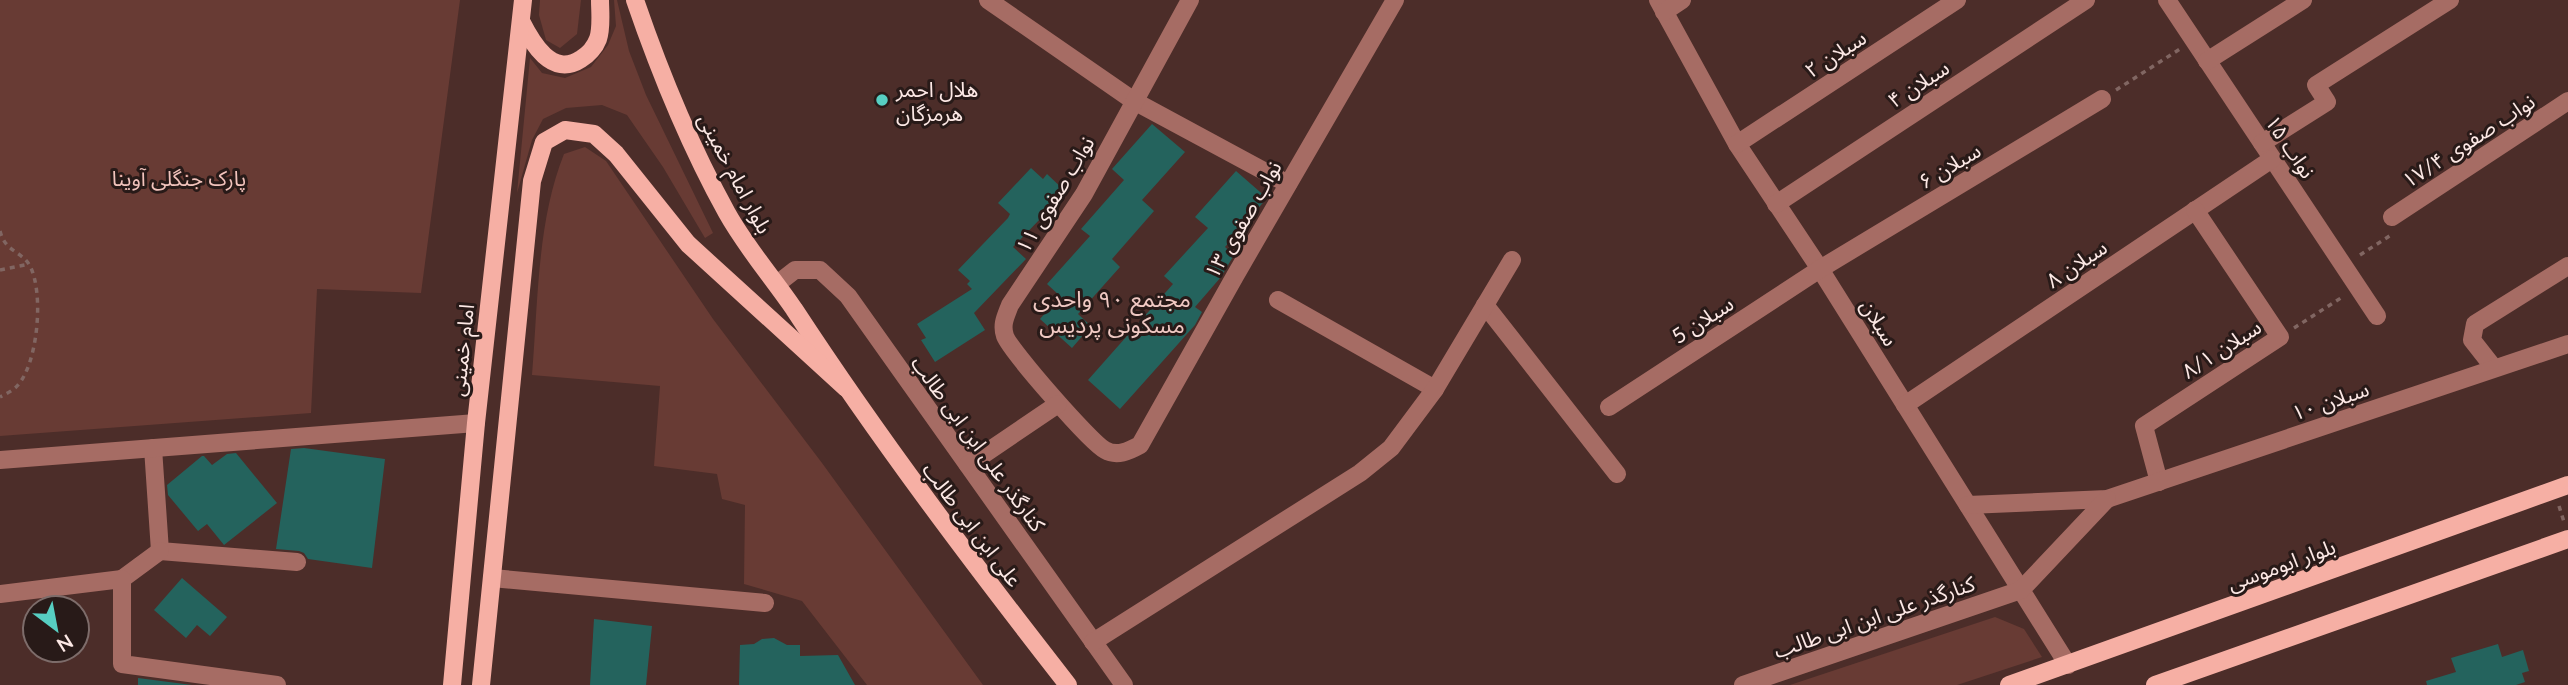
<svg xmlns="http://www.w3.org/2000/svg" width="2568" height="685" font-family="Lato,'Noto Sans Arabic',sans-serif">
<rect width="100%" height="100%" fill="#4c2d29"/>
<!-- green -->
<g fill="#683b34">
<path d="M 0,0 L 460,0 L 421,293 L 317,289 L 311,413 L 0,436 Z"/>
<path d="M 540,0 L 581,0 L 577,34 L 560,48 L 546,40 L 539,15 Z"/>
<path d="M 614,0 L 617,0 L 629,51 L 646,95 L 713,233 L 705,238 L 663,167 L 627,115 L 602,105 L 566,108 L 543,119 L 532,140 L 517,193 L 530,58 L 542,73 L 565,78 L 591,67 L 608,45 L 616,26 Z"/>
<path d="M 585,147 L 606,161 L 713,319 L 822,463 L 983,685 L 867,685 L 802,601 L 744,584 L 745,505 L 722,499 L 717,474 L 654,466 L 660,386 L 532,375 C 538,304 537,221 564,154 Z"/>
<path d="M 1995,617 L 2024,629 L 2042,657 L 1957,685 L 1790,685 Z"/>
</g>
<!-- building -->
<g fill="#24635d">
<path d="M 1152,124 L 1185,152 L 1142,200 L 1154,211 L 1112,259 L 1120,267 L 1078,314 L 1091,326 L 1072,348 L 1040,319 L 1060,296 L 1047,284 L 1090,236 L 1081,229 L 1124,180 L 1112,169 Z"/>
<path d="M 1031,168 L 1043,179 L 1047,174 L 1066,192 L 1013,247 L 1026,259 L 974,313 L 985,330 L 935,362 L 921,340 L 926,338 L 917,324 L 972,289 L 967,284 L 970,281 L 958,270 L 1008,218 L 1010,214 L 998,203 Z"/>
<path d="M 1236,171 L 1267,198 L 1225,247 L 1234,255 L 1221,277 L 1195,307 L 1202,312 L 1195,325 L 1120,409 L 1088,380 L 1173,284 L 1164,276 L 1208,228 L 1195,217 Z"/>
<path d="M 304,448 L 385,459 L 372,568 L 308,559 L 304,553 L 299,551 L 276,549 L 291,449 Z"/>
<path d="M 236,453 L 277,503 L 224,545 L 207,524 L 198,531 L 168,495 L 167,485 L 202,456 L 204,456 L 212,465 L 227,454 Z"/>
<path d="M 182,578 L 227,617 L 210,636 L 197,625 L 186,638 L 154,610 Z"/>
<path d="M 594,619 L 652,626 L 646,685 L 590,685 Z"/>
<path d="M 774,638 L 787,645 L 800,645 L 800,656 L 838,655 L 855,685 L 739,685 L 740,645 L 754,644 L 762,639 Z"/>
<path d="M 2498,644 L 2502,657 L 2523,650 L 2529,671 L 2522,673 L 2525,682 L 2516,685 L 2427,685 L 2426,681 L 2456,672 L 2451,658 Z"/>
<path d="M 138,678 L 192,685 L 138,685 Z"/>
</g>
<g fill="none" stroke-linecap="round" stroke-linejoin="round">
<!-- path -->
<g stroke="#816662" stroke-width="3.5" stroke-dasharray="5 5" stroke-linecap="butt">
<path d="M 2116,90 L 2180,49"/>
<path d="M 0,231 C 5,252 22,251 30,266 C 44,293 38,362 18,385 C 14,390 6,394 0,397"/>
<path d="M 2360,255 L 2391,235"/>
<path d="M 0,270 L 29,264"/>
<path d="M 2294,328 L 2344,296"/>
<path d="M 2559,506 L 2564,522"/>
</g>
<!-- minor -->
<g stroke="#a66c64" stroke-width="18">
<path d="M 988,0 L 1134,101 L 1288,184"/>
<path d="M 1190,0 L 1084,194 L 1010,305 C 1006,316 1001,324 1005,336 C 1010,350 1091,443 1105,450 C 1117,457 1129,451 1140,445 L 1235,276 L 1395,0"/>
<path d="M 1658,0 L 1737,144 L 1820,269 L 2068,665"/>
<path d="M 2167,0 L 2377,316"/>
<path d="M 1664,12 L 1682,0"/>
<path d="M 2207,61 L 2303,0"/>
<path d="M 2262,143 L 2327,102 L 2316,85 L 2450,0"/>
<path d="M 1737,144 L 1957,0"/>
<path d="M 1776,204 L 2086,0"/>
<path d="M 2392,217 L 2568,101"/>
<path d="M 777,284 L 795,270 L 820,270 L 848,296 L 1124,685"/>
<path d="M 1278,300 L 1435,389"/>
<path d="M 1485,305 L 1617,474"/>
<path d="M 2494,368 L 2472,340 L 2475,324 L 2568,266"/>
<path d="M 1905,405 L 2272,159"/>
<path d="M 1609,407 L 1820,269 L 2102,99"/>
<path d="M 153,448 L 160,551 L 297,562"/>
<path d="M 0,460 L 476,423"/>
<path d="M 968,465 L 1058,404"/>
<path d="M 2159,482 L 2144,426 L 2280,337 L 2195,210"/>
<path d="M 1968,505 L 2107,499 L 2568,344"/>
<path d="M 492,578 L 765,603"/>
<path d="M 122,579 L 160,551"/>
<path d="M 0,594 L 122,579 L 122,664 L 277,685"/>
<path d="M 1093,642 L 1360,473 L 1391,448 L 1435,389 L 1512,260"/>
<path d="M 1743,685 L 2021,590 L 2107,499"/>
</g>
<!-- major -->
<g stroke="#f6afa4" stroke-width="18">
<path d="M 635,0 C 660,73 690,146 727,213 C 746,247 772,277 794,309 C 879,439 972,562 1068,685"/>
<path d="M 521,21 C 532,43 552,78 581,59 C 588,55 595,47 598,39 C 602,28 600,11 600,0"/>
<path d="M 452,685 L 476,423 L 523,0"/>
<path d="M 481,685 L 532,181 L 544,142 L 565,130 L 594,134 L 616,154 L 688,244 L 846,388"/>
<path d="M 2009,685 L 2568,485"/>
<path d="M 2155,685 L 2568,539"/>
</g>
</g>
<!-- markers -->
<circle fill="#57cec2" stroke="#281a18" stroke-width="2.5" cx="882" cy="100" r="7"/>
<g text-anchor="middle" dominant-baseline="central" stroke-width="6" stroke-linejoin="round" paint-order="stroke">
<!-- street labels -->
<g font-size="21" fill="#fce8e5" stroke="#281a18">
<text transform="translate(1835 53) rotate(-33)">سبلان ۲</text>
<text transform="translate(1918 83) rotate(-33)">سبلان ۴</text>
<text transform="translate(2468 140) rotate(-33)">نواب صفوی ۱۷/۴</text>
<text transform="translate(2291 146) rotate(56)">نواب ۱۵</text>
<text transform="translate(1949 165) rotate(-31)">سبلان ۶</text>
<text transform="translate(736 173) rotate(62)">بلوار امام خمینی</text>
<text transform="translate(1054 194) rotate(-59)">نواب صفوی ۱۱</text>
<text transform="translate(1242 219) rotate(-60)">نواب صفوی ۱۳</text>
<text transform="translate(2076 263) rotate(-34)">سبلان ۸</text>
<text transform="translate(1702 319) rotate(-33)">سبلان 5</text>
<text transform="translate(1880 322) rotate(58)">سبلان</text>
<text transform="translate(2221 348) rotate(-33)">سبلان ۸/۱</text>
<text transform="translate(461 350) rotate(-84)">امام خمینی</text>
<text transform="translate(2330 400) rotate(-19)">سبلان ۱۰</text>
<text transform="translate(979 443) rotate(54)">کنارگذر علی ابن ابی طالب</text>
<text transform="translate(973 524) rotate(53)">علی ابن ابی طالب</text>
<text transform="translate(2281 564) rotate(-20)">بلوار ابوموسی</text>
<text transform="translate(1874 616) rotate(-19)">کنارگذر علی ابن ابی طالب</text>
</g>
<!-- poi labels -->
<g font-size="21" fill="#fce8e5" stroke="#281a18" text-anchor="start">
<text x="896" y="88">هلال احمر<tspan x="896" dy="24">هرمزگان</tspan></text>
</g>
<!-- park labels -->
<g font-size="21" fill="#f2c3bc" stroke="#281a18">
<text x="179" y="177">پارک جنگلی آوینا</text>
</g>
<!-- neighbourhood labels -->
<g font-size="23" fill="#f0c9c3" stroke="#281a18">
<text x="1112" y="298">مجتمع ٩٠ واحدی<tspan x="1112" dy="26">مسکونی پردیس</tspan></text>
</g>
</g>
<!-- north arrow -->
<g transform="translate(56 629) rotate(148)"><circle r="33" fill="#281a18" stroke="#7d6c6a" stroke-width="2"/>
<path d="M0-5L12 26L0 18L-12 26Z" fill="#57cec2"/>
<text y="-10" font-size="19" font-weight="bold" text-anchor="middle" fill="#fce8e5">N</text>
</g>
</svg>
